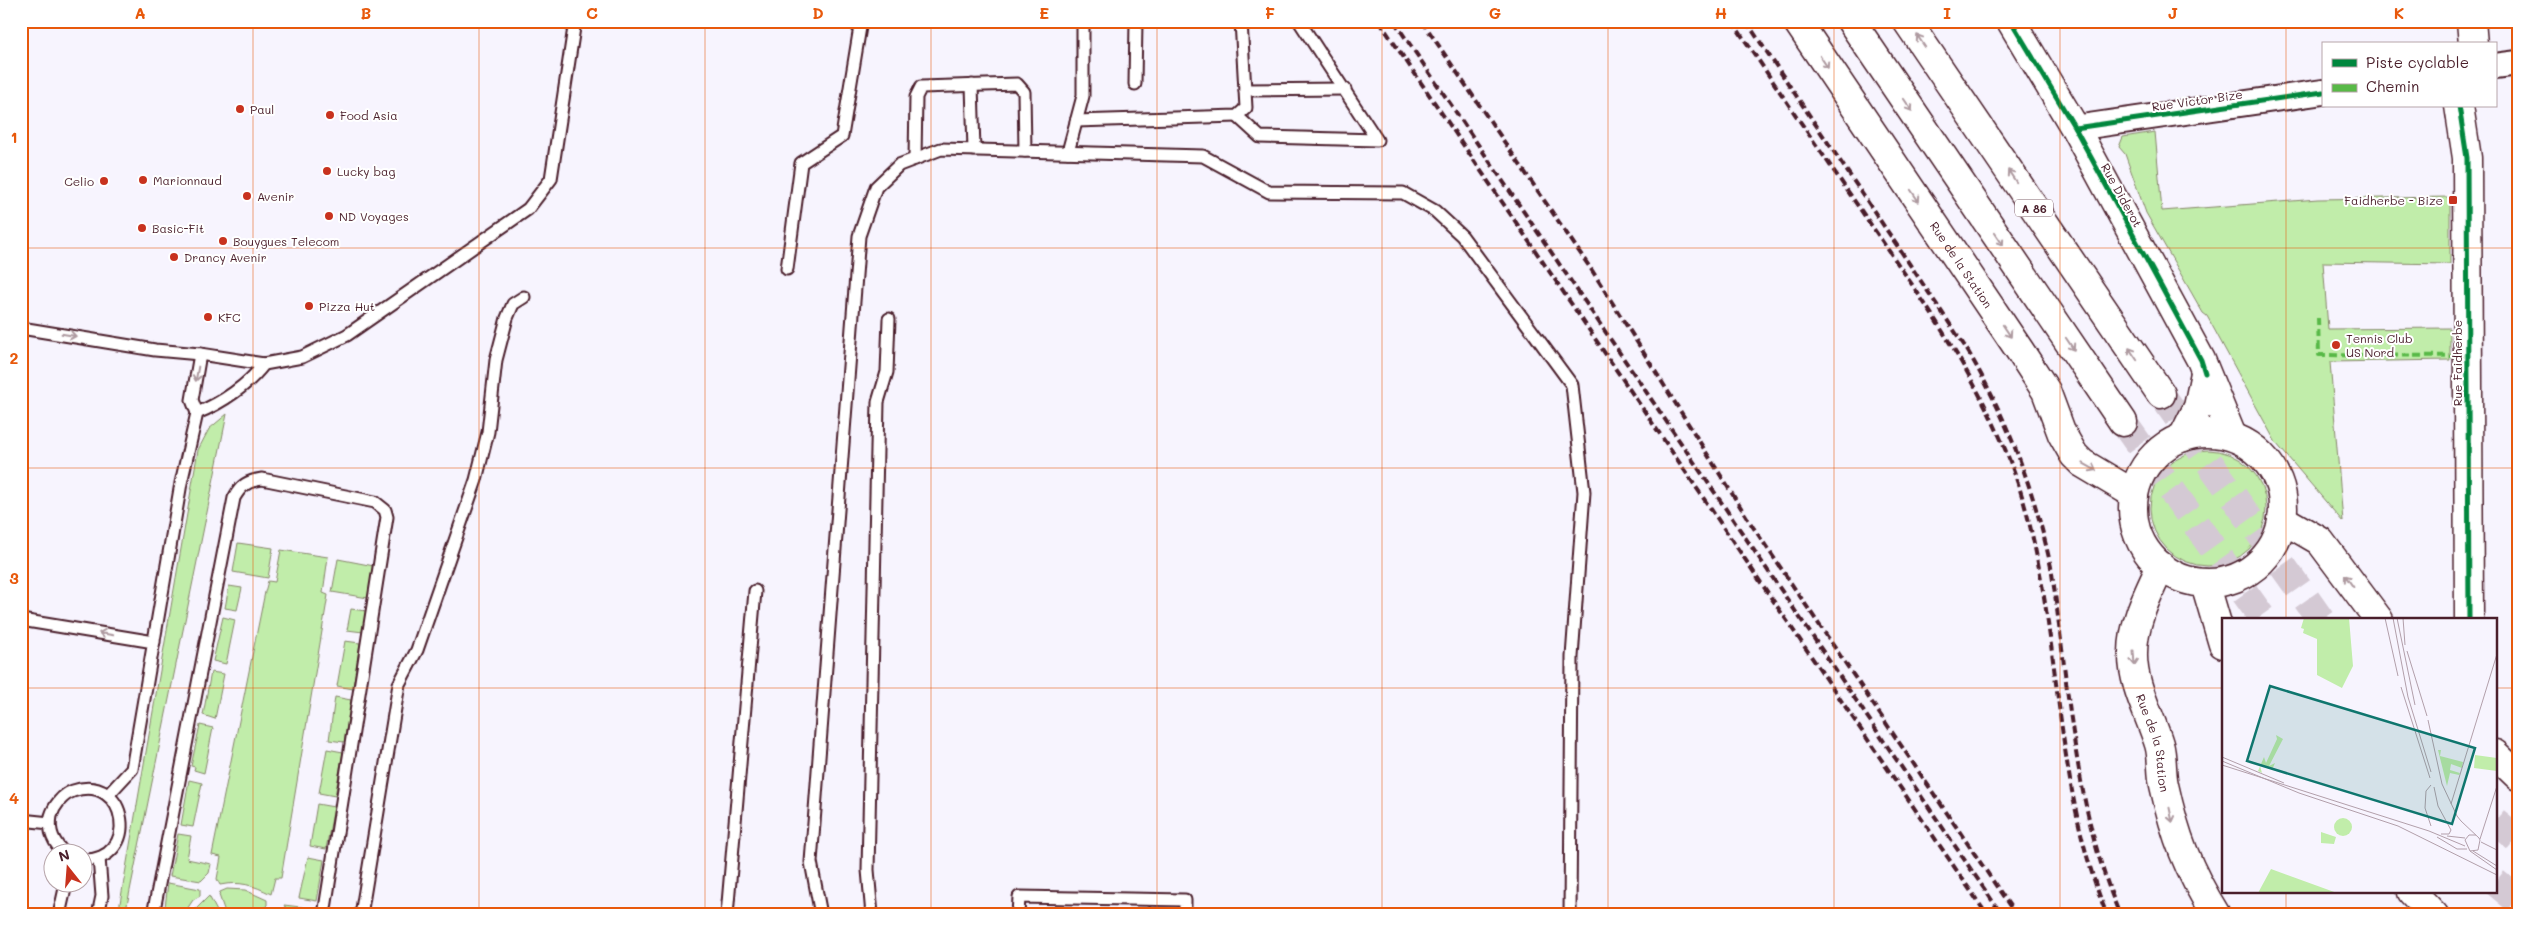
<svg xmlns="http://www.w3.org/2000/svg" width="2539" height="936" font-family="Mali,sans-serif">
<rect width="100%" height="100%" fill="#f7f4fe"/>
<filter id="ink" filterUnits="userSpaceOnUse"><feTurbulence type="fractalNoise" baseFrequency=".02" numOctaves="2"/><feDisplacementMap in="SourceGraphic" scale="10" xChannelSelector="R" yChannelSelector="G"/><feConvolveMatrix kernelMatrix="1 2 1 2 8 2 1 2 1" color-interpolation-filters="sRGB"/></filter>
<g filter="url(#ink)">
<!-- green -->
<g fill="#c1edaa" stroke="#86866a">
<path d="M 2155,132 L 2162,211 L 2318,199 L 2450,197 L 2450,264 L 2323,262 L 2328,329 L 2450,328 L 2450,360 L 2330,362 L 2343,522 L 2276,443 L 2207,316 L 2203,313 L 2146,213 L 2125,154 L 2119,147 L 2123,137 Z"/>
<path d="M 227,414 L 125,915 L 118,915 L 198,450 L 209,429 Z"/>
<circle cx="2208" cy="508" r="58"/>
<path d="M 238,543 L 273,548 L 268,578 L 233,572 Z"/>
<path d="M 281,550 L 328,557 L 323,593 L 328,595 L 281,878 L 275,878 L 271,894 C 253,885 240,881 220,885 L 217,879 L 221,857 L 212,855 L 265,592 L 268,581 L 275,582 Z"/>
<path d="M 338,559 L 374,566 L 368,598 L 332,592 Z"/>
<path d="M 229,586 L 242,588 L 237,610 L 225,608 Z"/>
<path d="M 351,609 L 366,611 L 363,632 L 347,630 Z"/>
<path d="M 223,617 L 235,620 L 226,664 L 213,661 Z"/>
<path d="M 345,641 L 360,643 L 353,689 L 337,686 Z"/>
<path d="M 211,672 L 224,674 L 215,719 L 203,715 Z"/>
<path d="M 335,697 L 351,700 L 344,742 L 329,740 Z"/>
<path d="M 200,725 L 213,728 L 204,773 L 194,770 L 195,767 L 191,766 Z"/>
<path d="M 327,749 L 343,752 L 335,796 L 319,793 Z"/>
<path d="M 189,780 L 202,783 L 193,827 L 181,825 Z"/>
<path d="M 317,804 L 334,807 L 326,849 L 310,846 Z"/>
<path d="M 178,834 L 191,836 L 187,859 L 211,864 L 209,873 L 201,881 L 170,876 Z"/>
<path d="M 308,857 L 324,860 L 317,901 L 299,898 Z"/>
<path d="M 168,883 L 200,889 L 200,896 L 193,900 L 183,915 L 164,915 Z"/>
<path d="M 227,889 L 245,890 L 267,900 L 267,905 L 257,915 L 226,915 L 219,895 L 220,892 Z"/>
<path d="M 209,896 L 219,915 L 190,915 Z"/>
<path d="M 284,905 L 317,909 L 317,915 L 290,915 Z"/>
</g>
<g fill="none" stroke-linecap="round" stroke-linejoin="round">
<!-- motorway-tunnel -->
<g stroke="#d4c9d4" stroke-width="28" stroke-dasharray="28 14" stroke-linecap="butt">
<path d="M 2161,394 L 2321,620"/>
<path d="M 2123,422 L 2264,620"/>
<path d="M 2495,821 L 2518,840"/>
<path d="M 2495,882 L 2518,901"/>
</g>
<defs>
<g id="service">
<path d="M 1135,84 L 1136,21"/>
<path d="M 972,85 L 974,150"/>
<path d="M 1245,90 L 1345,89"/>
<path d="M 1237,116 L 1260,137 L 1377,140 L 1299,21"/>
<path d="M 1076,121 L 1237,116 L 1246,108 L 1241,21"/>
<path d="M 1068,152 L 1083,96 L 1083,21"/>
<path d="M 915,159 L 916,97 L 921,87 L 1017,84 L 1024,92 L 1025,151"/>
<path d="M 787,269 L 801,163 L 842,136 L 861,21"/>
<path d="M 21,328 L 155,350 L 200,354"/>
<path d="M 197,413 C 222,403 248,385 264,364"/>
<path d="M 21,620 L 154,642"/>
<path d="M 108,795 L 132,769 L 181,483 L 197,413 L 192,400 L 200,354 L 264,364 L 302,357 L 347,335 L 528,209 L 551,179 L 575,21"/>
<path d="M 21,820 L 50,823"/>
<path d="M 65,854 C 54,843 48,832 51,816 C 54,806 62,795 73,791 C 128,772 142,862 82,860"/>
<path d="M 59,915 L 66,884"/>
<path d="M 98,915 L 102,896 L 99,858"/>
<path d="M 153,915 L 234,498 C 241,485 248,481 262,479 L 375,502 L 385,510 L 387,517 L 324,915"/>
<path d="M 361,915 L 399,684 L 417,650 L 476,480 L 488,432 L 496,360 L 507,318 L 513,304 L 524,297"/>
<path d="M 727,915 L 755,591"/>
<path d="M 821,915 L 811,862 L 859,236 L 876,187 L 899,165 L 941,149 L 1203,156 L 1269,192 L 1403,193 L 1435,211 L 1462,236 L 1572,385 L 1584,492 L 1572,657 L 1570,915"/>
<path d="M 872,915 L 868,870 L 878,402 L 887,372 L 889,319"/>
<path d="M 1018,915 L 1019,897 L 1185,900 L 1185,915"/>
</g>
<g id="minor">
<path d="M 2495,66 L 2518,63"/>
<path d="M 2075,128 L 2323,92"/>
</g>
<g id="tertiary">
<path d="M 2471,21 L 2473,44"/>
<path d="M 2459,106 L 2467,158 L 2469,620"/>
</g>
<g id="primary">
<path id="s1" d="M 1797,21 L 2020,351 L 2046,391 L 2062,434 L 2074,455 L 2082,463 L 2134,494"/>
<path d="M 2011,21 L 2075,128 L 2201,360 L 2232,436"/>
<circle cx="2208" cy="508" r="75"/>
<path d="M 2183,437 L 2198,407 L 2205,373"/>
<path d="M 2282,519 L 2320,541 L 2379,620"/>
<path id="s2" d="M 2161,566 C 2148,594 2133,622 2133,653 C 2132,684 2150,715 2159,744 C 2163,757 2161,772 2164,785 C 2175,836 2188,870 2216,915"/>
<path d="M 2205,583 L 2223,644"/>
<path d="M 2495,754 L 2518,776"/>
<path d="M 2412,892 L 2434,915"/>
</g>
<g id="motorway">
<path d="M 1851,21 L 2123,422"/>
<path d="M 1907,21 L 2161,394"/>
</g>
</defs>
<!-- service casing -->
<use href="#service" stroke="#4a1f2b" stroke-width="15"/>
<!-- minor casing -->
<use href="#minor" stroke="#4a1f2b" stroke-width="28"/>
<!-- tertiary casing -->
<use href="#tertiary" stroke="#4a1f2b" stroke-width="31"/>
<!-- primary casing -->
<use href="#primary" stroke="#4a1f2b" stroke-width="31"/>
<!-- motorway casing -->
<use href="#motorway" stroke="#4a1f2b" stroke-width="31"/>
<!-- service -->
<use href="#service" stroke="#fff" stroke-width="11"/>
<!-- minor -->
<use href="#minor" stroke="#fff" stroke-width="24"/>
<!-- tertiary -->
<use href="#tertiary" stroke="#fff" stroke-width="28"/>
<!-- primary -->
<use href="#primary" stroke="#fff" stroke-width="28"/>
<!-- motorway -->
<use href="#motorway" stroke="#fff" stroke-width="28"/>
<!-- rail -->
<g stroke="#4a1f2b" stroke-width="4" stroke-dasharray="8 4" stroke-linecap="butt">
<path d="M 1379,21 L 1987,915"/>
<path d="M 1394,21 L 2002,915"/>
<path d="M 1422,21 L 1593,272 L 1753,527 L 2016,915"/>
<path d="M 1732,21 C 1777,88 1823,155 1869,222 C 1929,309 1994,399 2024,503 C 2062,638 2053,783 2107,915"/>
<path d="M 1746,21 L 1966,348 C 2007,417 2034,489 2051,567 C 2069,683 2073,806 2120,915"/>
</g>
<!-- quiet -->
<path stroke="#58b947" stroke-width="4" stroke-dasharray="8 4" stroke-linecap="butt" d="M 2318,318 L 2319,355 L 2467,356"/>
<defs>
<g id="cycleway">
<path d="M 2011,21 L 2075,128 L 2201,360 L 2205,373"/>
<path d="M 2459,106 L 2467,158 L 2469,620"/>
<path d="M 2075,128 L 2323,92"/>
</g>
</defs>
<!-- cycleway casing -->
<use href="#cycleway" stroke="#fff" stroke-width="8"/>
<!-- cycleway -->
<use href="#cycleway" stroke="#00873e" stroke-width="5"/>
</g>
<!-- one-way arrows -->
<defs><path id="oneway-shaft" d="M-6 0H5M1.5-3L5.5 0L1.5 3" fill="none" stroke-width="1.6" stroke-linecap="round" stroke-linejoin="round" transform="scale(1.25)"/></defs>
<g stroke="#ae9aa0">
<use href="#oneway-shaft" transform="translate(1921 41) rotate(-124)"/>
<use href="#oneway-shaft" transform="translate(1824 62) rotate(56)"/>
<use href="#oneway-shaft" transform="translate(1908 105) rotate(56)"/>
<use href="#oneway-shaft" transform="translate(2012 176) rotate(-124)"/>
<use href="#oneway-shaft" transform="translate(1915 196) rotate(56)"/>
<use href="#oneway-shaft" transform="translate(1999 239) rotate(56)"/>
<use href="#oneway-shaft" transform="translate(2007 331) rotate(56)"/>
<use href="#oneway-shaft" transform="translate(69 335) rotate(9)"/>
<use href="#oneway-shaft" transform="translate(2070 344) rotate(56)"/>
<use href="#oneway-shaft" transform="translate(2133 354) rotate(-124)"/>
<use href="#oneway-shaft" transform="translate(197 374) rotate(100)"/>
<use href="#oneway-shaft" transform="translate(2090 467) rotate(29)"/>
<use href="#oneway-shaft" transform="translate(2349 581) rotate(-126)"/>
<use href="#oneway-shaft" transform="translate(106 634) rotate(-170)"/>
<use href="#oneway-shaft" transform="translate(2134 658) rotate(86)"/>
<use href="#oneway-shaft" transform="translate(2171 815) rotate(78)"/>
</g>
</g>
<!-- grid -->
<path fill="none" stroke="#e8590c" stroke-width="1" stroke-opacity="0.55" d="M 253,21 L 253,915M 479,21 L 479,915M 705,21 L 705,915M 931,21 L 931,915M 1157,21 L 1157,915M 1382,21 L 1382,915M 1608,21 L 1608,915M 1834,21 L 1834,915M 2060,21 L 2060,915M 2286,21 L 2286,620M 21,248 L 2518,248M 21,468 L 2518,468M 21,688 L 2223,688M 2495,688 L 2518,688M 2286,892 L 2286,915"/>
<!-- markers -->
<g fill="#c8321e" stroke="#fff" stroke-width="2">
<circle cx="240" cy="109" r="5"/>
<circle cx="330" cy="115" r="5"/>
<circle cx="327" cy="171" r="5"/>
<circle cx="143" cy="180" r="5"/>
<circle cx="104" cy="181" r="5"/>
<circle cx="247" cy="196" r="5"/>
<rect x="2448" y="195" width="10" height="10" rx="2.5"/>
<circle cx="329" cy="216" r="5"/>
<circle cx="142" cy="228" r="5"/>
<circle cx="223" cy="241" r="5"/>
<circle cx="174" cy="257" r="5"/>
<circle cx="309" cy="306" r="5"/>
<circle cx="208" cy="317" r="5"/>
<circle cx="2336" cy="345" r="5"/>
</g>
<g text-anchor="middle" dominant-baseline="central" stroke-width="4" stroke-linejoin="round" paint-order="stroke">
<!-- shield labels -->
<rect fill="#fff" stroke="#80626b" stroke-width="1" x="2015" y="199.5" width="38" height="17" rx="4"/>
<g font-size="11" font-weight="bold" fill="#4a1f2b">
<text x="2034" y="208">A 86</text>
</g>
<!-- street labels -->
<g font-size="12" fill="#4a1f2b" stroke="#fff">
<text transform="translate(2197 100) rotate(-8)">Rue Victor Bize</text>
<text transform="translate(2122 195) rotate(61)">Rue Diderot</text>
<text stroke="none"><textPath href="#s1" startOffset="294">Rue de la Station</textPath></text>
<text transform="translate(2457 363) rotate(-90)">Rue Faidherbe</text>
<text stroke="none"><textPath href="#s2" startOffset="185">Rue de la Station</textPath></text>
</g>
<!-- poi labels -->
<g font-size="12" fill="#4a1f2b" stroke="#fff" text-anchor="start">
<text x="250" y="109">Paul</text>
<text x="340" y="115">Food Asia</text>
<text x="337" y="171">Lucky bag</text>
<text x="153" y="180">Marionnaud</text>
<text x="94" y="181" text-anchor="end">Celio</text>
<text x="257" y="196">Avenir</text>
<text x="2443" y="200" text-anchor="end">Faidherbe - Bize</text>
<text x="339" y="216">ND Voyages</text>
<text x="152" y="228">Basic-Fit</text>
<text x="233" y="241">Bouygues Telecom</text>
<text x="184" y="257">Drancy Avenir</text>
<text x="319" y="306">Pizza Hut</text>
<text x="218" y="317">KFC</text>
<text x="2346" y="338">Tennis Club<tspan x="2346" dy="14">US Nord</tspan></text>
</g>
</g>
<!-- overview -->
<g transform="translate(2222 618)">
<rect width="275" height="275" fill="#f7f4fe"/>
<path d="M 82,0 L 127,0 L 131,48 L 120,70 L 95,57 L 95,21 L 81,15 L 82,11 L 79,10 ZM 54,117 L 61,121 L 47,148 L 53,145 L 50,152 L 43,148 L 38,148 L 40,155 L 36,153 L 42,139 L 44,145 L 55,121 ZM 216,132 L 219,132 L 218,138 L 241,144 L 240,150 L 229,146 L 228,152 L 238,155 L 237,157 L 228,155 L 225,168 ZM 253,137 L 275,140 L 275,153 L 252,150 ZM 99,214 L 114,219 L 112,226 L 99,225 ZM 49,251 L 115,275 L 36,275 Z" fill="#c1edaa"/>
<path d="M112 209a9 9 0 1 1 18 0a9 9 0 1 1-18 0Z" fill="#c1edaa"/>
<path fill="none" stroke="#b29faa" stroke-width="1" d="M 163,0 L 176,58M 171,0 L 186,79 L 209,154M 175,0 L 193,87M 181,0 L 183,27M 185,33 L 205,98M 179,69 L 208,160M 206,102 L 220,166 L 235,198 L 239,203 L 257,220 L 258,222 L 256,232 L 248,233 L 243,222 L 247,217 L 254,217M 0,139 L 62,165M 0,143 L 77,175 L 176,208 L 275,257M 0,147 L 207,213 L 243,228M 209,167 L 204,173 L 203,190 L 209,208M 212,169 L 216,188 L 229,212 L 227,216 L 219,216M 229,186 L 275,36M 225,218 L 243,220M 215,219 L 235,231 L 245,231M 258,221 L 275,168M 259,224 L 275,232M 248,233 L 275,252M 251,233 L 275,248"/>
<path fill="#0f766e" fill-opacity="0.15" stroke="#0f766e" stroke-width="2.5" d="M 48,68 L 253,130 L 230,206 L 25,143 Z"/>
<rect width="275" height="275" fill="none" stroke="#4a1f2b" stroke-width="2.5"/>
</g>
<!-- margin -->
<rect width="2539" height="936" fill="none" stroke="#fff" stroke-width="55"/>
<!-- legend -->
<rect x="2322" y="42" width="175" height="65" fill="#ffffff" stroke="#b7a5aa"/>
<rect x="2332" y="59" width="25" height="8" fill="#00873e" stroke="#b7a5aa"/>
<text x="2366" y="68" font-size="15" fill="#4a1f2b">Piste cyclable</text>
<rect x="2332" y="84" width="25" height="8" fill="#58b947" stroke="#b7a5aa"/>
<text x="2366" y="92" font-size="15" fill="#4a1f2b">Chemin</text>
<!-- north arrow -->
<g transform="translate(68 868) rotate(343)"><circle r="24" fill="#ffffff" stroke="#b7a5aa"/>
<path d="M0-4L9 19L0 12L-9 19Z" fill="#c8321e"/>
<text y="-8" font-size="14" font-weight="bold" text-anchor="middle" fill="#4a1f2b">N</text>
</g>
<rect x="28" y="28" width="2484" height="880" fill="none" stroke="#e8590c" stroke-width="2"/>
<g font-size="16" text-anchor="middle" font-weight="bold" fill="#e8590c">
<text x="140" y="19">A</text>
<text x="366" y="19">B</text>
<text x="592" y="19">C</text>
<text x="818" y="19">D</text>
<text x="1044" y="19">E</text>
<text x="1270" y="19">F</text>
<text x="1495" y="19">G</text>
<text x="1721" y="19">H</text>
<text x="1947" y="19">I</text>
<text x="2173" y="19">J</text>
<text x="2399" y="19">K</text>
<text x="14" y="143">1</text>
<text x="14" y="364">2</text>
<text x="14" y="584">3</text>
<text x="14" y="804">4</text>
</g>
</svg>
